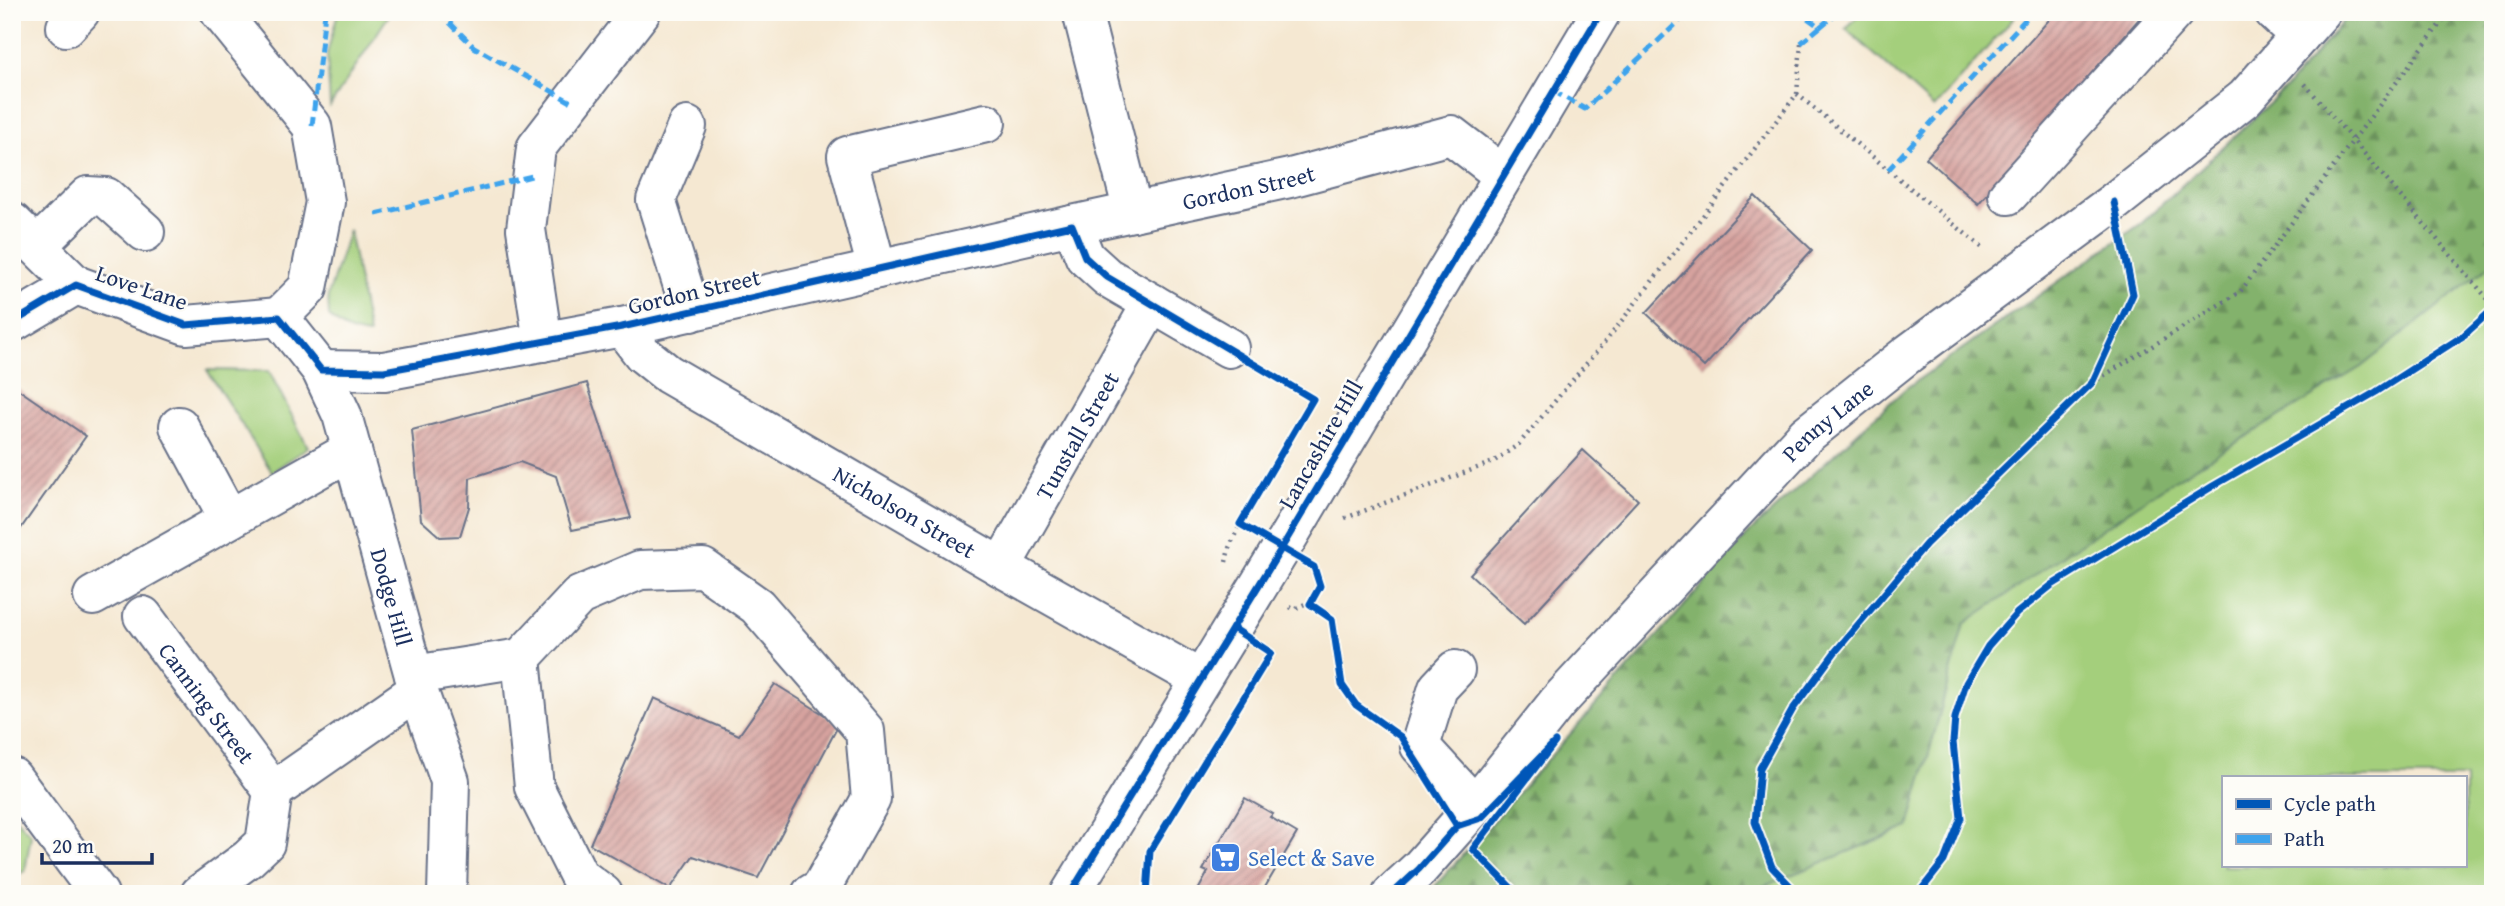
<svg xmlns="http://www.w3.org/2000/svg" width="2505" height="906" font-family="'Gentium Book Plus',serif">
<defs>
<pattern id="forest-firs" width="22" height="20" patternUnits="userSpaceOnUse" patternTransform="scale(1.75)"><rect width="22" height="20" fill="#83b26c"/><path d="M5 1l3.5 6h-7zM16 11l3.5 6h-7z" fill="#6a915c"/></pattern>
<pattern id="building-hatch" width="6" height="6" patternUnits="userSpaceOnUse" patternTransform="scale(1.75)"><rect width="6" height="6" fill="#d7a39f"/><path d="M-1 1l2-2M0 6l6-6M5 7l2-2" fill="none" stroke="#ae8585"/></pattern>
</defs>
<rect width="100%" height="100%" fill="#fdfcf7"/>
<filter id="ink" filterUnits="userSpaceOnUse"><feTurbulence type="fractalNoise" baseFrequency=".0143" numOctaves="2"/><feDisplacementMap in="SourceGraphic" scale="14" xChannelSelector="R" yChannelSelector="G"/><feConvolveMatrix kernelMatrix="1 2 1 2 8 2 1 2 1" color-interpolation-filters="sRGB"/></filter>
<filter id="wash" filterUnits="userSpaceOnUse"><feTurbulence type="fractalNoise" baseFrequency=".00686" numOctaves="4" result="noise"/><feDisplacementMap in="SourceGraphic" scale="28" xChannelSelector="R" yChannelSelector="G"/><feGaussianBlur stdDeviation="1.57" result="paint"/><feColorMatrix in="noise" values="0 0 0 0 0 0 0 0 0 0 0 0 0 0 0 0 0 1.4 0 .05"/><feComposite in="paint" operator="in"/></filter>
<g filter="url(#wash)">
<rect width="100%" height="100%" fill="#f5e8d2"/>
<!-- green -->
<g fill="#a4cf7c" stroke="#607f6d" stroke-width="2" fill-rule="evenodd">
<path d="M 338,12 L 391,12 L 330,106 L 327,54 Z"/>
<path d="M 1861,12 L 2019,12 L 1934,108 L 1846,29 Z"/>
<path d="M 2351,12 L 2493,12 L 2493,894 L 1428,894 L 1750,532 L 1905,389 L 2142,223 L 2286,88 ZM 2223,778 L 2465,778 L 2465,866 L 2223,866 Z"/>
<path d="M 349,230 L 369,335 C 352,333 342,329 329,316 L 328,296 Z"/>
<path d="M 207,370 L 269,371 L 308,447 L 272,472 Z"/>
<path d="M 12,814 L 31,835 L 25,871 L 12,877 Z"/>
</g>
<!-- forest -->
<path fill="url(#forest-firs)" stroke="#4f7065" stroke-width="2" d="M 2351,12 L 2493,12 L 2493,263 L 2361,367 L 2165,486 L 1964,624 L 1909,827 L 1745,894 L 1428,894 L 1750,532 L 1905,389 L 2142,223 L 2286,88 Z"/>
<g id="blocks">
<!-- building -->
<g fill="url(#building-hatch)">
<path d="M 2056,12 L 2145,12 L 1978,204 L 1926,158 Z"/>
<path d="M 1755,196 L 1812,250 L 1704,367 L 1646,313 Z"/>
<path d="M 587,383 L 631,518 L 572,530 L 556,476 L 520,462 L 470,478 L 469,507 L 460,536 L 440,537 L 421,520 L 412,430 Z"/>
<path d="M 12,385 L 86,436 L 12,541 Z"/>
<path d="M 1583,450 L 1638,500 L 1524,624 L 1470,574 Z"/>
<path d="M 775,684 L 839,724 L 758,878 L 693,856 L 670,889 L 590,844 L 654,698 L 739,735 Z"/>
<path d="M 1245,798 L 1273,814 L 1270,817 L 1297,833 L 1261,894 L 1196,894 L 1208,872 L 1203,870 Z"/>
</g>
</g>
</g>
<g filter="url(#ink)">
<use href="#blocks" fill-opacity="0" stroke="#677087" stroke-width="2"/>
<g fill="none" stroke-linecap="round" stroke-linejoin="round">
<defs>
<g id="minor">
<path d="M 220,12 L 312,126 L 325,202 L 308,288 L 279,317"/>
<path d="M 1082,12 L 1133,212"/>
<path d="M 2274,12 L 2300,36"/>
<path d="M 66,27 L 80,12"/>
<path d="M 687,126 L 656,200 L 691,312"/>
<path d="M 2008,195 L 2174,12"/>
<path d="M 12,222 L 76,285 L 186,325 L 279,317"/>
<path d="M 1072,225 L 1085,257 L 1107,277 L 1229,348"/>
<path d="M 37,246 L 88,196 L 106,197 L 145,232"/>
<path d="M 877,269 L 847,156 L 986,123"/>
<path id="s1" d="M 279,317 L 321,370 L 342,415 L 418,690 L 450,781 L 447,894"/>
<path d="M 12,323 L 76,285"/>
<path id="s2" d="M 622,327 L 643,354 L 668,374 L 1001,567 L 1200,679"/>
<path d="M 543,342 L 526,229 L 536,148 L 641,12"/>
<path id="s3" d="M 321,370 L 384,371 L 622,327 L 1072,225 L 1290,178 L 1451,135 L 1503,175"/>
<path d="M 179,426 L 229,519"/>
<path id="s4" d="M 1001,567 L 1152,303"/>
<path d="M 93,596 L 352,450"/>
<path id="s5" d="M 143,616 L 273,791"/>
<path d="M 521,658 L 534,787 L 579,876 L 603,894"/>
<path d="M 1455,670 L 1438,688 L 1420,746 L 1475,806"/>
<path d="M 414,675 L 521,658 L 579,596 L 640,570 L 703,568 L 757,606 L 865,731 L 871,799 L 821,888 L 811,894"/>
<path d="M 12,777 L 99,894"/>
<path d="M 200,894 L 248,859 L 265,843 L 273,791 L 418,690"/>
<path id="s6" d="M 1392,894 L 1419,869 L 1475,806 L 1557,703 L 1806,435 L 1908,354 L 2114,202 L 2245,98 L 2321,12"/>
</g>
<path id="major" d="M 1070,894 L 1281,549 L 1601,12"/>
</defs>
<!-- minor casing -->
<use href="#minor" stroke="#677087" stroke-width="42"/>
<!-- major casing -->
<use href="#major" stroke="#677087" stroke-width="42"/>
<!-- path -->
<g stroke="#677087" stroke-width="4.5" stroke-dasharray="2 5" stroke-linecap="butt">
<path d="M 1800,12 L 1803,15"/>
<path d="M 2305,84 L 2493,305"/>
<path d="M 1797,94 L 1985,250"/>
<path d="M 2092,383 L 2240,292 L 2449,12"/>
<path d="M 1345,518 L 1493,462 L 1519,444 L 1613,332 L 1797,94 L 1801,43"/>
<path d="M 1226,562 L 1229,548 L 1240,524"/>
<path d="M 1290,607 L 1294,609 L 1307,603 L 1310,604"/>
</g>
<!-- minor -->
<use href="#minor" stroke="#fff" stroke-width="38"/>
<!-- major -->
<use href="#major" stroke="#fff" stroke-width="38"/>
<!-- quiet -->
<g stroke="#3da3ed" stroke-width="5" stroke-dasharray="10 5" stroke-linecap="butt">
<path d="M 439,12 L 474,47 L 571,102"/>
<path d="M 1820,27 L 1838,12"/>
<path d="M 1801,43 L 1820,27 L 1803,15 L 1805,12"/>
<path d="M 1553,91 L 1585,109 L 1689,12"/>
<path d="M 312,126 L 325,12"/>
<path d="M 1888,170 L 2032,12"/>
<path d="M 376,214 L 532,176"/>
</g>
<defs>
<g id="cycleway">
<path d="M 12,323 L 76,285 L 186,325 L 279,317 L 321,370 L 384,371 L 622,327 L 1072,225 L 1085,257 L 1107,277 L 1313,399 L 1240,524 L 1314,567 L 1320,586 L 1310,604 L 1332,619 L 1342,685 L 1356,705 L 1401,737 L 1457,826"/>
<path d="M 1070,894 L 1281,549 L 1601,12"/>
<path d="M 1147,894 L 1150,851 L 1271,653 L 1233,628"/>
<path d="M 1392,894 L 1419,869 L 1457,826 L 1481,818 L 1555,742 L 1473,849 L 1517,894"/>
<path d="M 1798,894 L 1772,867 L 1755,822 L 1760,768 L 1793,709 L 1835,652 L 1926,544 L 2092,383 L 2133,294 L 2114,202"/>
<path d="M 1918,894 L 1944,861 L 1961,818 L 1953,742 L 1955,718 L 1966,683 L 1988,646 L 2017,613 L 2052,585 L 2213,486 L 2376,392 L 2463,336 L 2493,309"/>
</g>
</defs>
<!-- cycleway casing -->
<use href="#cycleway" stroke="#fdfcf7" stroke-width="11"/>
<!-- cycleway -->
<use href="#cycleway" stroke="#0057b8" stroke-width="7"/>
</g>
</g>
<!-- icons -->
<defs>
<symbol id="supermarket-square" viewBox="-11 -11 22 22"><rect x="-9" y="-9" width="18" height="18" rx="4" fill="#3f7fe0" stroke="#fdfcf7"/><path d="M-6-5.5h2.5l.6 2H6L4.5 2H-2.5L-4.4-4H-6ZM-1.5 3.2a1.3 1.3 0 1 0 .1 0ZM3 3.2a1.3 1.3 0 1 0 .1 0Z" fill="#fff"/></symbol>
</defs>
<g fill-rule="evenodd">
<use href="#supermarket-square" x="1208" y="840" width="35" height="35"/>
</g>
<g text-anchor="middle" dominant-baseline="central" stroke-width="5" stroke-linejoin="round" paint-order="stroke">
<!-- street labels -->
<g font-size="23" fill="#1b2f5e" stroke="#fdfcf7">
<text stroke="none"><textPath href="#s3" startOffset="947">Gordon Street</textPath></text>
<text transform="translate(142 287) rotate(19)">Love Lane</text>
<text transform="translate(694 291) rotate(-13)">Gordon Street</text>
<text stroke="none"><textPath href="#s6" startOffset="644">Penny Lane</textPath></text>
<text stroke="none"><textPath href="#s4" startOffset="152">Tunstall Street</textPath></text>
<text transform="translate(1320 444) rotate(-60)">Lancashire Hill</text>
<text stroke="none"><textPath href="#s2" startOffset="340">Nicholson Street</textPath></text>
<text stroke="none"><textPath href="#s1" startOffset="306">Dodge Hill</textPath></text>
<text stroke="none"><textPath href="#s5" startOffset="108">Canning Street</textPath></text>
</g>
<!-- shop labels -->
<g font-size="23" fill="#366cbe" stroke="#fdfcf7" text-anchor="start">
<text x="1248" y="857">Select &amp; Save</text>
</g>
</g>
<!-- margin -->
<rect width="2505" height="906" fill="none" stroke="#fdfcf7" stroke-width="42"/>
<!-- legend -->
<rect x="2222" y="776" width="245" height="91" fill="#fdfcf7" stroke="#a3aaba" stroke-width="2"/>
<rect x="2236" y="799" width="35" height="10" fill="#0057b8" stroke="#a3aaba" stroke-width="2"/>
<text x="2284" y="811" font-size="21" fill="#1b2f5e">Cycle path</text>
<rect x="2236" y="834" width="35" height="10" fill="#3da3ed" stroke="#a3aaba" stroke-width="2"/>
<text x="2284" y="846" font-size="21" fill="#1b2f5e">Path</text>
<!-- scale -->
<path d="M42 853v10h110v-10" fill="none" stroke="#1b2f5e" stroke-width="3.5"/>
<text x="52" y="853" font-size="21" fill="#1b2f5e" stroke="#fdfcf7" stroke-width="5" paint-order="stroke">20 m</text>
</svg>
